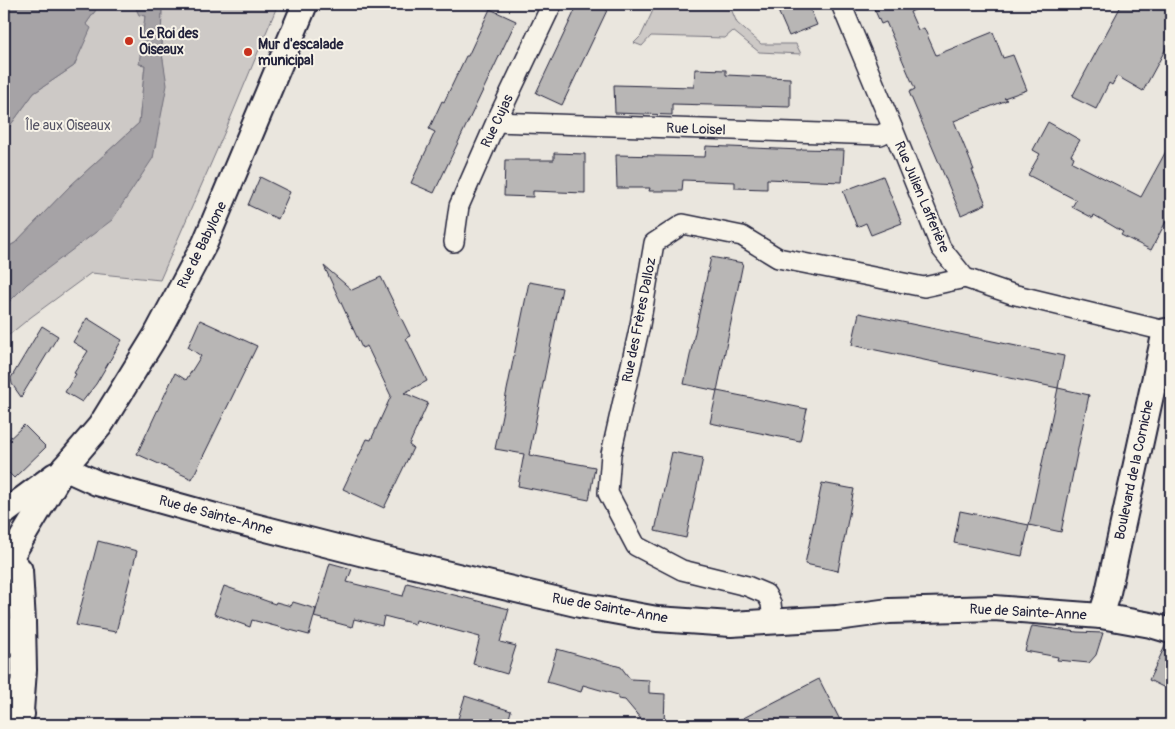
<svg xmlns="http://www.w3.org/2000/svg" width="1175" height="729" font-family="Pangolin,sans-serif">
<rect width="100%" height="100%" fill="#eae6de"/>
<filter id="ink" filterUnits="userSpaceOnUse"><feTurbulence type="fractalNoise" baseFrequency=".02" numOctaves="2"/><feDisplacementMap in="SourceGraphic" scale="10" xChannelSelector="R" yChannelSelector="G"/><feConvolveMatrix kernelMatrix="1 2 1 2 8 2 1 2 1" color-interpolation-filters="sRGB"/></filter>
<g filter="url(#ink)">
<!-- green -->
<g fill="#cdc9c6" stroke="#787680">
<path d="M 100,4 L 134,4 L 139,14 L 145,16 L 140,64 L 145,65 L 139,123 L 70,186 L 15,243 L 4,249 L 4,134 L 34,93 L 74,66 L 86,24 Z"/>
<path d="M 162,4 L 278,4 L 226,129 L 160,280 L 91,273 L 31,317 L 4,339 L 4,307 L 27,284 L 166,85 L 161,47 Z"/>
<path d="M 656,4 L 729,4 L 737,23 L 761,44 L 796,44 L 801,54 L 759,52 L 733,31 L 725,38 L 651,36 L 642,46 L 634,43 L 641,36 Z"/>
</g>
<!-- water -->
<g fill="#a6a3a6" stroke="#716f7b">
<path d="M 4,4 L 100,4 L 86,24 L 91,28 L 74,66 L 34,93 L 4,134 Z"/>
<path d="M 134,4 L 162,4 L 161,47 L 167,85 L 153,158 L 112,220 L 27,284 L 4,307 L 4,249 L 15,243 L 70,186 L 139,123 L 145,65 L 139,64 L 145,16 L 139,15 Z"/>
</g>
<!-- building -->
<g fill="#b8b6b5" stroke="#22223b">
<path d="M 578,4 L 610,4 L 562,105 L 536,93 Z"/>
<path d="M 775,4 L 808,4 L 817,25 L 789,36 Z"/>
<path d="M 872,4 L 929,4 L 910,12 L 918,30 L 924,28 L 936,55 L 993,32 L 1003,58 L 1013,55 L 1027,90 L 1004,98 L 1007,100 L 954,121 L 974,170 L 972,170 L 986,204 L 961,215 L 909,92 L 915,89 L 886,22 L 881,24 Z"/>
<path d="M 1122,4 L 1171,4 L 1171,39 L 1143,91 L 1117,76 L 1112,85 L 1109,83 L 1096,109 L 1072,97 Z"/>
<path d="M 490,9 L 516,21 L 434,193 L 411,183 L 435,132 L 429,129 L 442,101 L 444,102 L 466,56 L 468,56 Z"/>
<path d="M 695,69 L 726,70 L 726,75 L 790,78 L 790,107 L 672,104 L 672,115 L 615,113 L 614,85 L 694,87 Z"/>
<path d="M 1048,122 L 1080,140 L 1071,155 L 1074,157 L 1072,162 L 1141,197 L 1171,142 L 1171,212 L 1151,250 L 1121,235 L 1123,232 L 1094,215 L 1093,218 L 1072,207 L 1076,200 L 1028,175 L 1040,154 L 1033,150 Z"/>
<path d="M 706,146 L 801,150 L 801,149 L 844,150 L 842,182 L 767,179 L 767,189 L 735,188 L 735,182 L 683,180 L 682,191 L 649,191 L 650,188 L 617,188 L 616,155 L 705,157 Z"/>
<path d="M 554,153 L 585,154 L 585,193 L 533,191 L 533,197 L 504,196 L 505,160 L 554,160 Z"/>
<path d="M 883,176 L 902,223 L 871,235 L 866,223 L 857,227 L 843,191 Z"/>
<path d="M 260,177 L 290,192 L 278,219 L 248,205 Z"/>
<path d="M 711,257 L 743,263 L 717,391 L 684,384 Z"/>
<path d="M 324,266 L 352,290 L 381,277 L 410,336 L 406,338 L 427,381 L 404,393 L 428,403 L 409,445 L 413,448 L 384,508 L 343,489 L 367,439 L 371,440 L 391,396 L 367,346 L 362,348 Z"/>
<path d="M 529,282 L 562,288 L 529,455 L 595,467 L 589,500 L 518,486 L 524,454 L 495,449 Z"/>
<path d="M 859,313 L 1064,356 L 1058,388 L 852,345 Z"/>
<path d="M 87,318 L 122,340 L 96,384 L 82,402 L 65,392 L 76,374 L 74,373 L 88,351 L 73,342 Z"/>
<path d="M 200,320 L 257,346 L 192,479 L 137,454 L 175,373 L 186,380 L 201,356 L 188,347 Z"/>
<path d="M 42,326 L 58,336 L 21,397 L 12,384 L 11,378 Z"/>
<path d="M 1058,388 L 1089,395 L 1061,532 L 1029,525 Z"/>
<path d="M 717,391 L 807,409 L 800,441 L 710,423 Z"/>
<path d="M 24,425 L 46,447 L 14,478 L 4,468 L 4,444 Z"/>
<path d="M 672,452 L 703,458 L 686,538 L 655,531 Z"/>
<path d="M 822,483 L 854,489 L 838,571 L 805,564 Z"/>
<path d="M 960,511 L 1029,525 L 1022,556 L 954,543 Z"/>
<path d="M 98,541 L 137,551 L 116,632 L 76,625 Z"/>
<path d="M 330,563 L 352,569 L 347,582 L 403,596 L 407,583 L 509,609 L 500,642 L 516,646 L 507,674 L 473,664 L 480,637 L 416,620 L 415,624 L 384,616 L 382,626 L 354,619 L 352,627 L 314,617 Z"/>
<path d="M 224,586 L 275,604 L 276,602 L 291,606 L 293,602 L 316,609 L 309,635 L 252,620 L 250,627 L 214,614 Z"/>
<path d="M 1032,626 L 1077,632 L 1103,633 L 1096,655 L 1089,663 L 1057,660 L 1058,657 L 1025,651 Z"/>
<path d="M 1166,644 L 1171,644 L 1171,691 L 1149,680 Z"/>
<path d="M 557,649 L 621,667 L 630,679 L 649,680 L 649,693 L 665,694 L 664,725 L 646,725 L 625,700 L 618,699 L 618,695 L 583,685 L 581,692 L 547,682 Z"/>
<path d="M 819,679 L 840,720 L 829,725 L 730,725 Z"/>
<path d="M 465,696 L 511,711 L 507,725 L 468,725 L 457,722 Z"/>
</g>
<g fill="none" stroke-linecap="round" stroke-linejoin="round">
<defs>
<g id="minor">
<path d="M 841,4 L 893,129 L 941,248 L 965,278 L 1012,294 L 1165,331"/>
<path d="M 496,122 L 880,135 L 893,129"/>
<path d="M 454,242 L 459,206 L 496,122 L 552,4"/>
<path d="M 773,622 L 771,603 L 766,594 L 747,586 L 682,570 L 636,546 L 608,493 L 611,454 L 640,325 L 654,243 L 683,224 L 742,236 L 778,258 L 924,287 L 965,278"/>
</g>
<g id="tertiary">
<path d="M 64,468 L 97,483 L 219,517 L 360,553 L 580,605 L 657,619 L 731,624 L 837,618 L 889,611 L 994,608 L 1101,616 L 1151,625 L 1171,631"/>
<path d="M 4,513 L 55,475"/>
<path d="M 4,557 L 10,559 L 20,570 L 23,623 L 24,670 L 20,725"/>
<path d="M 4,568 L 64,468 L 100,426 L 156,335 L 205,243 L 305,4"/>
<path d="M 1101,616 L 1107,597 L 1165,331 L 1171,331"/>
<path d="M 4,643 L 23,623"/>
<path d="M 4,690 L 11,696 L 22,714"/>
</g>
</defs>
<!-- minor casing -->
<use href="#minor" stroke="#22223b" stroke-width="22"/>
<!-- tertiary casing -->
<use href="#tertiary" stroke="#22223b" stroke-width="28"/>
<!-- minor -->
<use href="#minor" stroke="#f7f3e8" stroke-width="19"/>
<!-- tertiary -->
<use href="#tertiary" stroke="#f7f3e8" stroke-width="24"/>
</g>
</g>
<!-- markers -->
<g fill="#c8321e" stroke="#f7f3e8" stroke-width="2">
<circle cx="129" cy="41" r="5"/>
<circle cx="248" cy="52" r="5"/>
</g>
<g text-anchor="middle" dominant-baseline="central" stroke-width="4" stroke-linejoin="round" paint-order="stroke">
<!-- poi labels -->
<g font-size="14" font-weight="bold" fill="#22223b" stroke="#f7f3e8" text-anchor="start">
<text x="139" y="33">Le Roi des<tspan x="139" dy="16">Oiseaux</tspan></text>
<text x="258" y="44">Mur d'escalade<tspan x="258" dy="16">municipal</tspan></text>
</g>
<!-- street labels -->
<g font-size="14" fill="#22223b" stroke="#f7f3e8">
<text transform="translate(497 121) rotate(-65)">Rue Cujas</text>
<text transform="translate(696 129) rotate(2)">Rue Loisel</text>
<text transform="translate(922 197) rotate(67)">Rue Julien Lafferière</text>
<text transform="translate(202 245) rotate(-64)">Rue de Babylone</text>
<text transform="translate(639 320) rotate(-79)">Rue des Frères Dalloz</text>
<text transform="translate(1134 470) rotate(-78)">Boulevard de la Corniche</text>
<text transform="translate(216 515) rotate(15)">Rue de Sainte-Anne</text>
<text transform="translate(610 608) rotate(10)">Rue de Sainte-Anne</text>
<text transform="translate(1028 612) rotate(3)">Rue de Sainte-Anne</text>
</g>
<!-- park labels -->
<g font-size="14" fill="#555465" stroke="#f7f3e8">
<text x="68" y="125">Île aux Oiseaux</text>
</g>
</g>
<!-- margin -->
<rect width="1175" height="729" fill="none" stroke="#f7f3e8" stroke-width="20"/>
<rect x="10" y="10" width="1155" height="709" fill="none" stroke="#22223b" stroke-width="2" filter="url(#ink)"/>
</svg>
